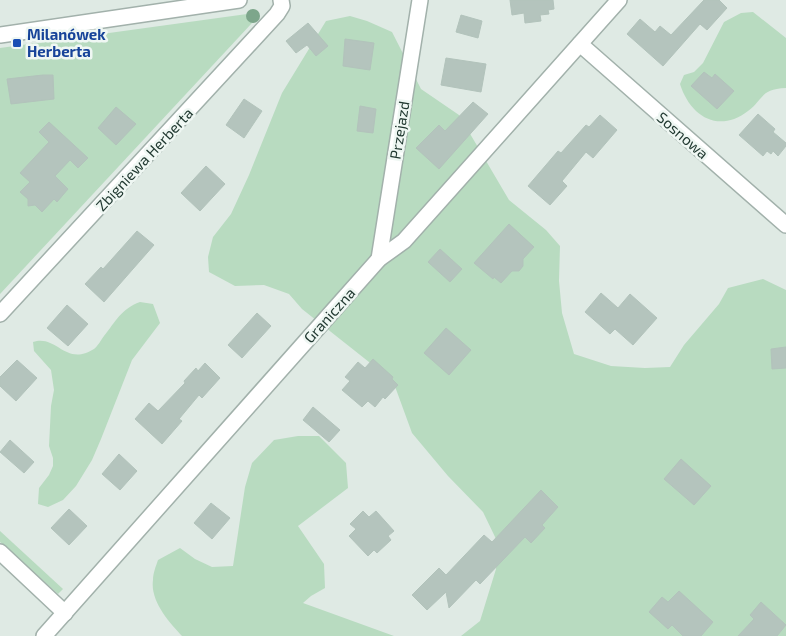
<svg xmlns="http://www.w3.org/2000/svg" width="786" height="636" font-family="'Exo 2',sans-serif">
<rect width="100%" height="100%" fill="#dfeae4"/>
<!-- green -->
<g fill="#b8dbc0">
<path d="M 753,12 L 786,38 L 786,88 C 760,89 764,99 748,111 C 718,134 690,116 680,84 L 684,75 L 694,72 L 703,63 L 724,22 L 741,13 Z"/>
<path d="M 247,14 L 252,23 L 0,294 L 0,48 Z"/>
<path d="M 350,16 L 367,21 L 392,32 L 421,89 L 459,115 L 509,200 L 546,230 L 560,246 L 559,281 L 562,313 L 574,354 L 611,366 L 645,368 L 670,367 L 684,345 L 719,304 L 728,288 L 763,279 L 786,290 L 786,636 L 461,636 L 480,621 L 496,569 L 497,541 L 483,512 L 448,476 L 412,433 L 393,381 L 302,309 L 289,294 L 264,285 L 235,286 L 209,272 L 208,257 L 213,237 L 231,214 L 249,175 L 282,93 L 326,21 Z"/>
<path d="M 140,302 L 153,304 L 160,323 L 132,360 L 101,439 L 92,460 L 76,486 L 63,500 L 48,507 L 38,504 L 39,488 L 49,475 L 53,466 L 53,458 L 49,446 L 51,406 L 54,390 L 51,370 L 34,351 L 33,342 C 57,334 65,367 94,349 C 98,346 101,340 104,336 C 116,321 121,309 140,302 Z"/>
<path d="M 298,436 L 319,436 L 346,463 L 348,488 L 298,526 L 324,564 L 325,588 L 311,596 L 303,603 L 394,636 L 182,636 C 169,622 150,601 153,580 C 153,573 156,566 158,560 L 180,548 L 195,559 L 212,567 L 233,566 L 245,487 L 252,463 L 274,440 Z"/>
<path d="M 0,531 L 63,589 L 58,594 L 0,542 Z"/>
</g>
<!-- building -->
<g fill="#b4c4bd" stroke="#b2c3bb">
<path d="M 510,0 L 553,0 L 554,9 L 548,10 L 549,14 L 540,15 L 541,21 L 525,23 L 524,13 L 512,15 Z"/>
<path d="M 704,0 L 719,0 L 727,8 L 707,30 L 700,24 L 663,66 L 627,34 L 640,19 L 655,32 L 660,26 L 671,35 Z"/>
<path d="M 461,15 L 482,21 L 478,38 L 456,32 Z"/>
<path d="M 308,23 L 328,46 L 316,56 L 307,45 L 296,53 L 286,41 Z"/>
<path d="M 345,39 L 374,43 L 370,70 L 343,66 Z"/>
<path d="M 446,58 L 486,64 L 481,92 L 441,85 Z"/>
<path d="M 704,72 L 712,78 L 715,74 L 734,91 L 717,109 L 691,86 Z"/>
<path d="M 43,75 L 53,75 L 54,99 L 11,104 L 7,79 Z"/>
<path d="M 244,99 L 262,111 L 244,138 L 226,125 Z"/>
<path d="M 473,102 L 488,114 L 439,169 L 416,148 L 439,125 L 445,131 Z"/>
<path d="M 360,106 L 376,109 L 373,133 L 357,131 Z"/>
<path d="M 116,107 L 136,124 L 116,145 L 98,128 Z"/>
<path d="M 758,114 L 775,129 L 773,132 L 786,143 L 786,146 L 778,156 L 773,151 L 771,154 L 767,151 L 763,156 L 739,135 Z"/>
<path d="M 600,115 L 617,130 L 593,158 L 586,152 L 562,181 L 567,186 L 550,205 L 528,186 L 558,151 L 561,153 L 586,125 L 589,127 Z"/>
<path d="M 49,122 L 88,158 L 78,168 L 70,160 L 55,176 L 68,189 L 57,202 L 54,199 L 42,212 L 35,205 L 28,206 L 28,199 L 20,192 L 30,182 L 20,173 L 49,142 L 39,132 Z"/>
<path d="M 206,166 L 225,184 L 200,211 L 181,193 Z"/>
<path d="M 509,224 L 534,247 L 523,259 L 523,266 L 519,271 L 512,271 L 501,283 L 494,277 L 493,279 L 474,263 Z"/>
<path d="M 137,231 L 154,245 L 104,302 L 85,284 L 101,267 L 103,269 Z"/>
<path d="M 440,249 L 462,269 L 450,282 L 428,262 Z"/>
<path d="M 601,293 L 618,308 L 630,294 L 657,318 L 633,345 L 615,329 L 610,334 L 585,312 Z"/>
<path d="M 67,305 L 88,324 L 68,346 L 47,328 Z"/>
<path d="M 257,313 L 271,326 L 242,358 L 228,345 Z"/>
<path d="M 446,328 L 471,350 L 449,375 L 424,353 Z"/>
<path d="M 786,347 L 786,368 L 772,369 L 771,349 Z"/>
<path d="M 373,359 L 393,377 L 392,379 L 398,385 L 385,399 L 383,397 L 375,407 L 368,401 L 362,407 L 342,390 L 350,381 L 345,377 L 358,362 L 365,368 Z"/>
<path d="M 17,360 L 37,378 L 16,401 L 0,386 L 0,377 Z"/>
<path d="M 205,363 L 220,378 L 202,398 L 199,395 L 179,419 L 182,421 L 162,444 L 135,419 L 149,403 L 158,411 L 185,383 L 184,381 L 196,368 L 198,371 Z"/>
<path d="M 313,407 L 340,430 L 329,442 L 303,420 Z"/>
<path d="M 10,440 L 34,462 L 24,473 L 0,452 Z"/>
<path d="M 119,454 L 137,471 L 120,490 L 102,474 Z"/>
<path d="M 681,459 L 711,486 L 694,505 L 664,479 Z"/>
<path d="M 541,490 L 558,507 L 542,525 L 545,528 L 531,543 L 525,537 L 480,584 L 476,580 L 449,608 L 446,592 L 427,610 L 412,595 L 439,568 L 446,575 L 484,535 L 492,542 Z"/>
<path d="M 211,503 L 230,518 L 212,539 L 194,523 Z"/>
<path d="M 69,509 L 87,526 L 69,545 L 51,528 Z"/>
<path d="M 363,511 L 369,517 L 376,511 L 394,531 L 388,536 L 391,540 L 377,553 L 374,550 L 368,556 L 349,536 L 356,529 L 350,524 Z"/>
<path d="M 679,591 L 713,622 L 701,636 L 683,636 L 672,625 L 668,629 L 649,612 L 662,597 L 668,602 Z"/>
<path d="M 761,602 L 786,625 L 777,636 L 738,636 L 754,619 L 750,615 Z"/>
</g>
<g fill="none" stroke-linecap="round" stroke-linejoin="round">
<defs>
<g id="minor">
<path d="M 0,35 L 239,0"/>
<path d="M 580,44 L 786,225"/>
<path d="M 379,259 L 420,0"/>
<path d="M 0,314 L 277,14 L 282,6 L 281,0"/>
<path d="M 0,552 L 65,613"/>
<path d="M 44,636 L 379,259 L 404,241 L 619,0"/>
</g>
</defs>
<!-- minor casing -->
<use href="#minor" stroke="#a2b1ab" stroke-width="18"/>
<!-- minor -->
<use href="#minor" stroke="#fff" stroke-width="15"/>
</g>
<!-- trees -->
<circle fill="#7da68b" cx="253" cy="16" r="7"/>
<!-- markers -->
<rect fill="#1a4fb4" stroke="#eff7f3" stroke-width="2" x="12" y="38" width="10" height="10" rx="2.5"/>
<g text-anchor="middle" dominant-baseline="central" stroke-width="5" stroke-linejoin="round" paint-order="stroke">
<!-- transit labels -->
<g font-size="15" font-weight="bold" fill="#164399" stroke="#eff7f3" text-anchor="start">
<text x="27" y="34">Milanówek<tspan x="27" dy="17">Herberta</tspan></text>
</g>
<!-- street labels -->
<g font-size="15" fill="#213931" stroke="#eff7f3">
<text transform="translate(399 130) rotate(-81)">Przejazd</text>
<text transform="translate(683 135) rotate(41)">Sosnowa</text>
<text transform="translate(144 159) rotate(-47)">Zbigniewa Herberta</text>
<text transform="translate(329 315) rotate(-48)">Graniczna</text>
</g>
</g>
</svg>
